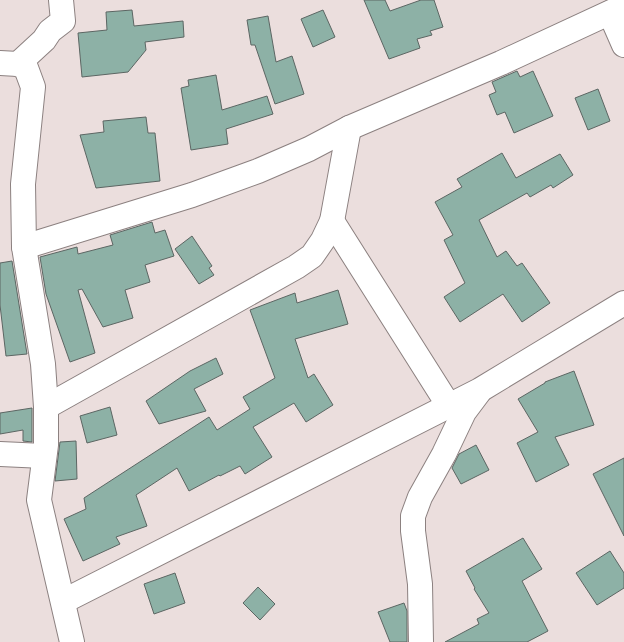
<svg xmlns="http://www.w3.org/2000/svg" width="624" height="642" font-family="Rubik,sans-serif">
<rect width="100%" height="100%" fill="#ebdedd"/>
<!-- building -->
<g fill="#8db1a6" stroke="#5c6663">
<path d="M 364,0 L 385,0 L 390,11 L 421,0 L 434,0 L 443,27 L 430,31 L 432,35 L 417,39 L 420,48 L 389,59 Z"/>
<path d="M 132,10 L 134,26 L 183,21 L 184,37 L 145,42 L 146,50 L 128,72 L 82,77 L 78,33 L 107,30 L 106,12 Z"/>
<path d="M 323,10 L 335,37 L 313,47 L 301,19 Z"/>
<path d="M 268,16 L 276,62 L 292,56 L 304,94 L 275,104 L 255,45 L 251,45 L 247,20 Z"/>
<path d="M 517,71 L 520,77 L 533,71 L 553,116 L 514,133 L 505,112 L 497,115 L 489,95 L 496,92 L 492,82 Z"/>
<path d="M 216,75 L 222,110 L 267,96 L 273,114 L 226,129 L 228,144 L 191,150 L 181,88 L 189,86 L 188,80 Z"/>
<path d="M 598,89 L 610,121 L 588,130 L 575,98 Z"/>
<path d="M 146,117 L 148,133 L 155,133 L 160,181 L 96,188 L 80,135 L 104,132 L 103,121 Z"/>
<path d="M 502,153 L 516,178 L 560,154 L 573,175 L 553,188 L 551,185 L 530,197 L 527,193 L 479,220 L 497,257 L 506,251 L 517,266 L 522,263 L 550,303 L 522,322 L 503,294 L 460,322 L 444,297 L 465,283 L 444,240 L 453,235 L 435,202 L 462,187 L 457,179 Z"/>
<path d="M 152,222 L 155,233 L 165,230 L 174,256 L 145,265 L 150,282 L 125,290 L 133,318 L 103,327 L 82,289 L 78,290 L 95,353 L 70,362 L 46,294 L 40,257 L 77,247 L 78,254 L 113,245 L 110,235 Z"/>
<path d="M 192,236 L 212,266 L 209,268 L 214,275 L 199,284 L 175,249 Z"/>
<path d="M 12,261 L 27,354 L 6,356 L 0,305 L 0,263 Z"/>
<path d="M 338,290 L 348,324 L 295,339 L 308,378 L 314,374 L 333,405 L 306,422 L 294,403 L 253,427 L 272,457 L 245,474 L 240,466 L 220,476 L 219,475 L 189,491 L 177,468 L 136,495 L 147,526 L 116,537 L 120,544 L 83,561 L 64,519 L 86,509 L 84,498 L 209,417 L 217,430 L 250,409 L 243,397 L 275,378 L 250,310 L 295,293 L 297,303 Z"/>
<path d="M 216,358 L 223,374 L 194,389 L 206,411 L 159,424 L 146,401 L 190,371 Z"/>
<path d="M 574,371 L 594,425 L 555,437 L 569,465 L 536,482 L 517,443 L 538,432 L 518,399 L 545,383 L 545,382 Z"/>
<path d="M 110,407 L 117,435 L 87,443 L 80,416 Z"/>
<path d="M 32,408 L 32,442 L 23,441 L 23,430 L 0,434 L 0,413 Z"/>
<path d="M 76,441 L 77,479 L 55,481 L 60,442 Z"/>
<path d="M 476,445 L 489,470 L 461,484 L 452,468 L 459,454 Z"/>
<path d="M 624,458 L 624,536 L 593,474 Z"/>
<path d="M 523,538 L 542,569 L 522,581 L 548,631 L 527,642 L 445,642 L 479,624 L 477,619 L 489,613 L 474,589 L 475,588 L 466,571 Z"/>
<path d="M 610,551 L 624,573 L 624,588 L 597,605 L 576,573 Z"/>
<path d="M 175,573 L 185,603 L 154,614 L 144,584 Z"/>
<path d="M 258,587 L 275,604 L 260,620 L 243,603 Z"/>
<path d="M 404,603 L 407,611 L 407,642 L 390,642 L 378,612 Z"/>
</g>
<g fill="none" stroke-linecap="round" stroke-linejoin="round">
<defs>
<g id="minor">
<path d="M 610,13 L 624,45"/>
<path d="M 0,63 L 18,64 L 26,68 L 33,87 L 23,184 L 24,247 L 43,364 L 46,407 L 46,445 L 39,500 L 72,642"/>
<path d="M 18,64 L 44,40 L 50,31 L 63,21 L 61,0"/>
<path d="M 332,221 L 449,406 L 462,411"/>
<path d="M 24,247 L 192,195 L 258,171 L 309,149 L 349,128 L 501,63 L 624,6"/>
<path d="M 46,407 L 296,267 L 312,256 L 323,240 L 332,221 L 349,128"/>
<path d="M 0,454 L 44,456"/>
<path d="M 64,601 L 480,390 L 624,303"/>
<path d="M 421,642 L 420,584 L 413,531 L 413,516 L 420,497 L 444,454 L 464,412 L 479,392"/>
</g>
</defs>
<!-- minor casing -->
<use href="#minor" stroke="#8c8180" stroke-width="26"/>
<!-- minor -->
<use href="#minor" stroke="#fff" stroke-width="24"/>
</g>
</svg>
